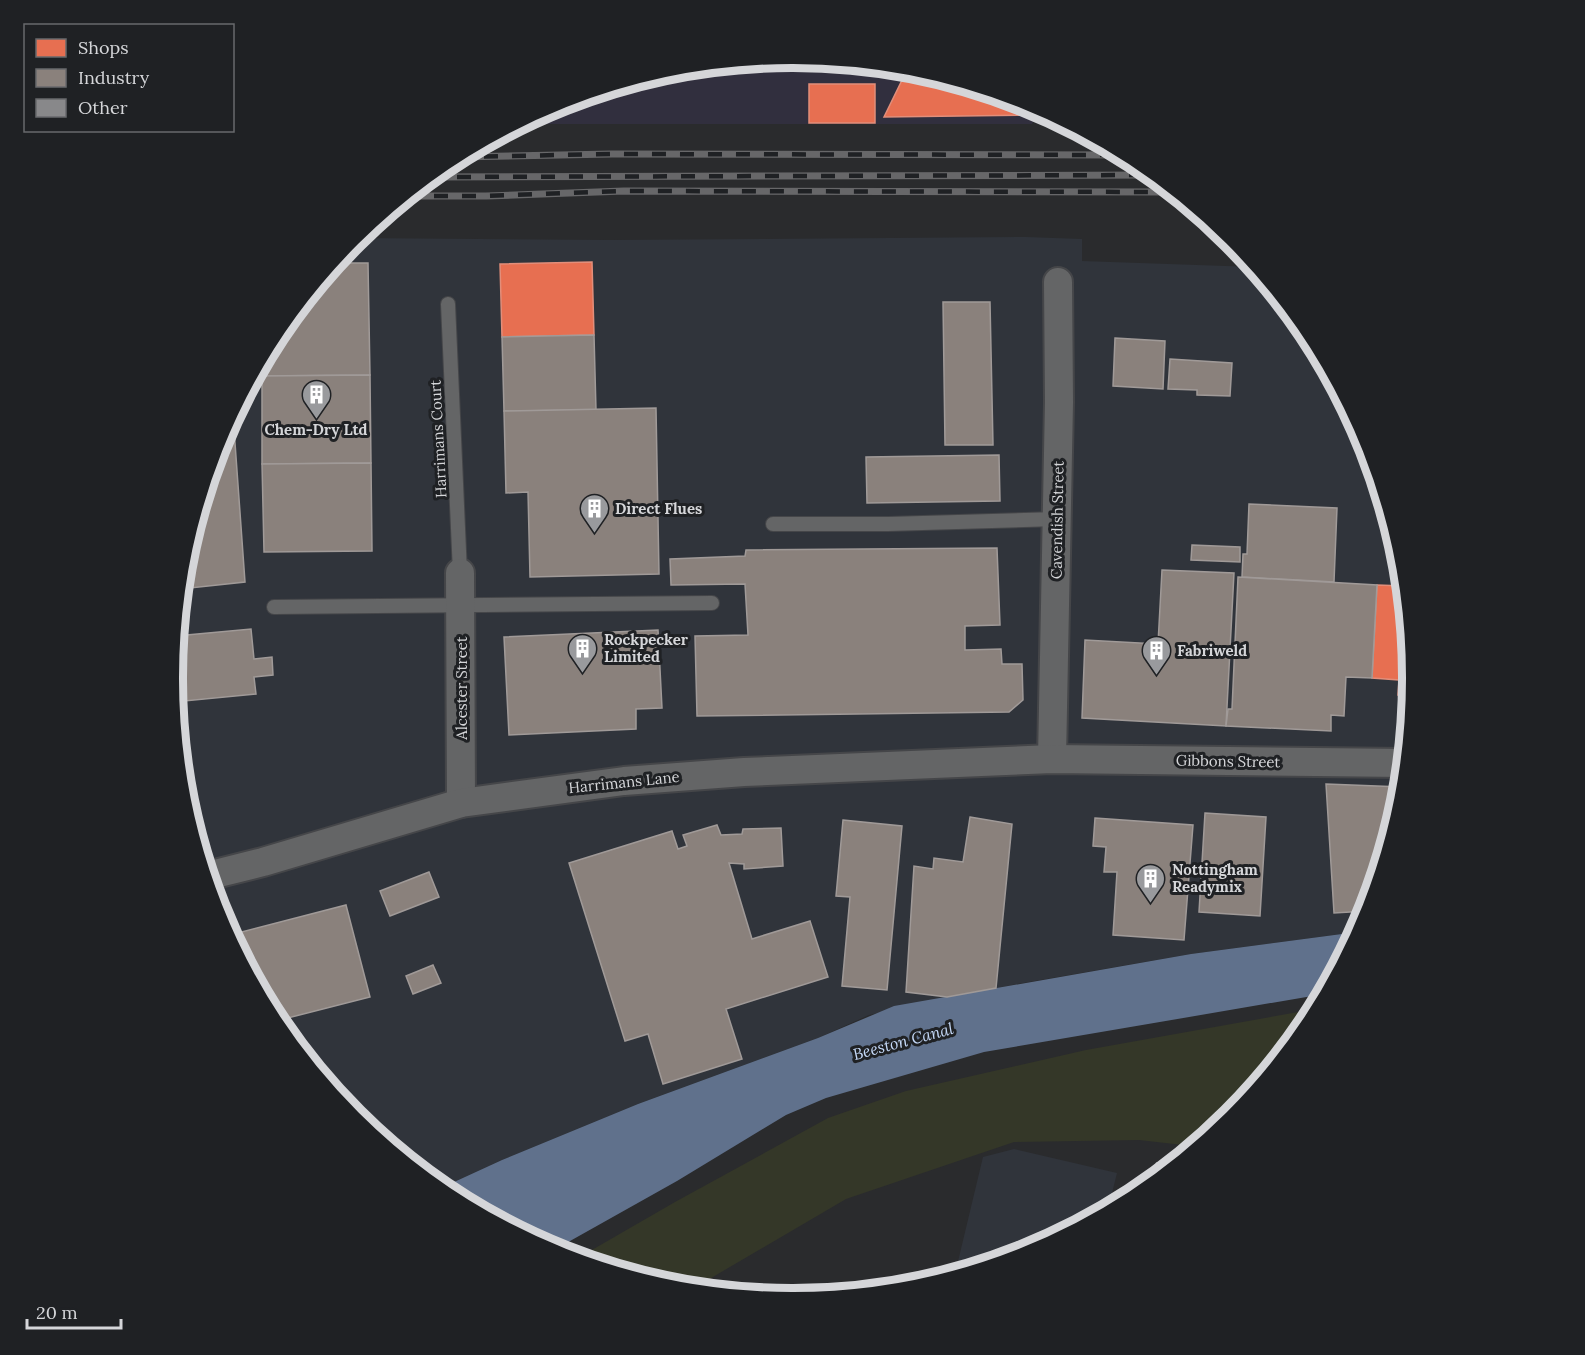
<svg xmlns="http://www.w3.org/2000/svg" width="1585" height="1355" font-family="Lora,serif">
<rect width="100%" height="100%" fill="#2a2b2d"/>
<!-- commercial -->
<path fill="#312f3e" d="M 793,57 L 914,69 L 1030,104 L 1039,109 L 1032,124 L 518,124 L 555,104 L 672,69 Z"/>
<!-- built -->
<g fill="#30343b">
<path d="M 1026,237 L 1082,239 L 1082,261 L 1255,267 L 1309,333 L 1366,440 L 1401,557 L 1413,678 L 1401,799 L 1366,915 L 1357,932 L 1191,954 L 1012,985 L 869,1015 L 818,1038 L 638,1104 L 502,1160 L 441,1188 L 354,1116 L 276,1022 L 219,915 L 184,798 L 172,677 L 184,556 L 219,440 L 277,332 L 354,238 L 610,240 Z"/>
<path d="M 1014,1149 L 1117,1173 L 1108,1209 L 1030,1251 L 955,1274 L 983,1157 Z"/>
</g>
<!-- green -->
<path fill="#343728" d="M 1315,1009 L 1308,1023 L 1231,1116 L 1202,1141 L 1183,1145 L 1139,1140 L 1014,1142 L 846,1199 L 694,1288 L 671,1286 L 578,1258 L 675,1202 L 828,1118 L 906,1091 L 1086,1050 Z"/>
<!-- water -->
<path fill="#60718c" d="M 1357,932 L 1324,994 L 984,1052 L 826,1098 L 786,1115 L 677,1181 L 554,1250 L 447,1193 L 441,1188 L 502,1160 L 638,1104 L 818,1038 L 894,1006 L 1191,954 Z"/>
<!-- shops -->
<g fill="#e76f51" stroke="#e28e7a" stroke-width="1.5">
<path d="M 908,68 L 1030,104 L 1039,109 L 1036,115 L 884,117 Z"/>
<rect x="809" y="84" width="66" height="39"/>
<path d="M 592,262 L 594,335 L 502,337 L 500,264 Z"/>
<path d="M 1377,585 L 1404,586 L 1413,678 L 1411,695 L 1398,695 L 1399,680 L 1372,678 Z"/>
</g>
<!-- industry -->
<g fill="#8a817c" stroke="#a09a98" stroke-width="1.5">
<path d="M 334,263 L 368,263 L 370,375 L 253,376 L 277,332 Z"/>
<path d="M 943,302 L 990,302 L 993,445 L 945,445 Z"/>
<path d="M 594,335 L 596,410 L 504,411 L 502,337 Z"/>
<path d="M 1115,338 L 1165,341 L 1163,389 L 1113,386 Z"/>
<path d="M 1170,359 L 1232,363 L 1230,396 L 1197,395 L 1197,390 L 1168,389 Z"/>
<path d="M 370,375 L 371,463 L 262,464 L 262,376 Z"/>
<path d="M 656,408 L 659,574 L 530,577 L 528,492 L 506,493 L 504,411 Z"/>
<path d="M 233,415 L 245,582 L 181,589 L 184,556 L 219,440 Z"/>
<path d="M 999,455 L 1000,501 L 867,503 L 866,457 Z"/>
<path d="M 371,463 L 372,551 L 264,552 L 262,464 Z"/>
<path d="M 1249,504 L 1337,508 L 1334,582 L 1242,577 L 1243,554 L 1247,554 Z"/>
<path d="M 1192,545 L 1240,547 L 1240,562 L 1191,560 Z"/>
<path d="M 997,548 L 1000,625 L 965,626 L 965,650 L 1001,649 L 1002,664 L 1022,664 L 1023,700 L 1009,712 L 697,716 L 695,636 L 748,635 L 745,584 L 671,585 L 670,559 L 745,556 L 746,550 Z"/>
<path d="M 1162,570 L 1234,573 L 1226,726 L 1082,718 L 1085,640 L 1158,644 Z"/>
<path d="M 1238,577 L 1377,585 L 1372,678 L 1346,677 L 1344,716 L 1331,715 L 1331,731 L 1226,726 L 1228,709 L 1232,709 Z"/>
<path d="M 251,629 L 254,659 L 272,657 L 273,675 L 254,677 L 256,694 L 174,702 L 172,677 L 176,636 Z"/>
<path d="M 658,630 L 662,708 L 636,709 L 636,729 L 509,735 L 504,637 Z"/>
<path d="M 1326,784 L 1402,787 L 1401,799 L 1367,911 L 1334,913 Z"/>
<path d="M 1205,813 L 1266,817 L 1260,916 L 1199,912 Z"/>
<path d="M 970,817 L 1012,824 L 996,988 L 947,997 L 906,992 L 914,866 L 933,869 L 934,858 L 963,862 Z"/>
<path d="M 1095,818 L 1193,825 L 1184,940 L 1113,935 L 1117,872 L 1104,872 L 1106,847 L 1093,846 Z"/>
<path d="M 843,820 L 902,826 L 887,990 L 842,986 L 850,897 L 836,896 Z"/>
<path d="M 717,825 L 721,835 L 742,834 L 743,829 L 781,828 L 783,866 L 744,869 L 744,864 L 729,863 L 752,939 L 810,921 L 828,977 L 726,1009 L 742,1059 L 663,1084 L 648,1034 L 625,1041 L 569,863 L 672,831 L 678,849 L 687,846 L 683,835 Z"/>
<path d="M 429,872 L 439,897 L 390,916 L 380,891 Z"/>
<path d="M 346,905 L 370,997 L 276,1021 L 230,935 Z"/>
<path d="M 433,965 L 441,983 L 413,994 L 406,976 Z"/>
</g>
<!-- building -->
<path fill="#88888a" d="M 1156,1162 L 1171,1166 L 1151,1182 Z"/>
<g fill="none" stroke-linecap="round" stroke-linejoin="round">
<defs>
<g id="service">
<path d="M 448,304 L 460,573"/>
<path d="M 773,524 L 888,524 L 1057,519"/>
<path d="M 274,607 L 712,603"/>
</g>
<g id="minor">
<path d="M 460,573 L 461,803"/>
<path d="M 1052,759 L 1059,402 L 1058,282"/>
<path d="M 207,876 L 263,862 L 461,803 L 624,781 L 744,772 L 1052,759 L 1405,763"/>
</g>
</defs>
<!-- service casing -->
<use href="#service" stroke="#454649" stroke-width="16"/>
<!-- minor casing -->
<use href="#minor" stroke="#454649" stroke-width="32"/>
<!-- service -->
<use href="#service" stroke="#646566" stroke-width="14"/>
<!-- minor -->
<use href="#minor" stroke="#646566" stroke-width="28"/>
<defs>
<g id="rail">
<path d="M 456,157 L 612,154 L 1125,155"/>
<path d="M 429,177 L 1154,175"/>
<path d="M 406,196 L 486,196 L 624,191 L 1175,192"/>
</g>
</defs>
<!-- rail casing -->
<use href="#rail" stroke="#676769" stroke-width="7"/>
<!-- rail -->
<use href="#rail" stroke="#1f2124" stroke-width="4.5" stroke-dasharray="14" stroke-linecap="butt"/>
</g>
<!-- icons -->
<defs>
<symbol id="building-pin" viewBox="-11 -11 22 30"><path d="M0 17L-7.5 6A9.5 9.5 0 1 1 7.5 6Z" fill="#999a9d" stroke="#1f2124"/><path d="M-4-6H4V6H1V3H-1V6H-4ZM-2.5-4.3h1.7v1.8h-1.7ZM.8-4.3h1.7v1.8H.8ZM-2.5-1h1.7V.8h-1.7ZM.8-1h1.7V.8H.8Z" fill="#fff"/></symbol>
</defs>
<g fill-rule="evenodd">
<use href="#building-pin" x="300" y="378" width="33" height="45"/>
<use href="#building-pin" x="578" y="492" width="33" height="45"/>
<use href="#building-pin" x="566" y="632" width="33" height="45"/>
<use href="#building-pin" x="1140" y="634" width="33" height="45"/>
<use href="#building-pin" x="1134" y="862" width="33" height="45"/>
</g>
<g text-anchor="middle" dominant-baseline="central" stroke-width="6" stroke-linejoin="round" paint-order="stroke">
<!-- poi labels -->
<g font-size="15" font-weight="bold" fill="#d5d6d9" stroke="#1f2124" text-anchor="start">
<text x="316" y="429" text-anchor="middle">Chem-Dry Ltd</text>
<text x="615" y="508">Direct Flues</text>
<text x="604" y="639">Rockpecker<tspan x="604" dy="17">Limited</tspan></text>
<text x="1177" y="650">Fabriweld</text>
<text x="1172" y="869">Nottingham<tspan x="1172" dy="17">Readymix</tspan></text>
</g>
<!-- street labels -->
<g font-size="15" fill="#d5d6d9" stroke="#1f2124">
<text transform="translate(438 439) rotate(-93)">Harrimans Court</text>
<text transform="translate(1057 520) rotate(-89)">Cavendish Street</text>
<text transform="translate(461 688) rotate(-90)">Alcester Street</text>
<text transform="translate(1228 761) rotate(1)">Gibbons Street</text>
<text transform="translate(624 782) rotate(-6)">Harrimans Lane</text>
</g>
<!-- water labels -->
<g font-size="16" font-style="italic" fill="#c5d9f8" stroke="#1f2124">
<text transform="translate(903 1041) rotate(-15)">Beeston Canal</text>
</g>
</g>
<!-- crop -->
<path d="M0 0H1585V1355H0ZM792 68H793A609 609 0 0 1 1402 677V679A609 609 0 0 1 793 1288H792A609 609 0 0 1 183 679V677A609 609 0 0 1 792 68Z" fill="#1f2124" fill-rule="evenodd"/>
<path fill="none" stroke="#d5d6d9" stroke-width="8" d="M792 68H793A609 609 0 0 1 1402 677V679A609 609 0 0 1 793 1288H792A609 609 0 0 1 183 679V677A609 609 0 0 1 792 68Z"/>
<!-- legend -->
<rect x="24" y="24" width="210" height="108" fill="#1f2124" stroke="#68696c" stroke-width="1.5"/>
<rect x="36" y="39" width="30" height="18" fill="#e76f51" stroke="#68696c" stroke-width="1.5"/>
<text x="78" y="54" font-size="18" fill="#d5d6d9">Shops</text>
<rect x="36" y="69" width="30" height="18" fill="#8a817c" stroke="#68696c" stroke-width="1.5"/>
<text x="78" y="84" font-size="18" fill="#d5d6d9">Industry</text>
<rect x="36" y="99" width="30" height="18" fill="#88888a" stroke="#68696c" stroke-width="1.5"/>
<text x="78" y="114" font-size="18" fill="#d5d6d9">Other</text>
<!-- scale -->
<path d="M27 1319v9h94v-9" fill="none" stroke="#d5d6d9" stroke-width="3"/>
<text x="36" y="1319" font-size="18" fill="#d5d6d9" stroke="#1f2124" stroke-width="4.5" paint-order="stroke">20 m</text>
</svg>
